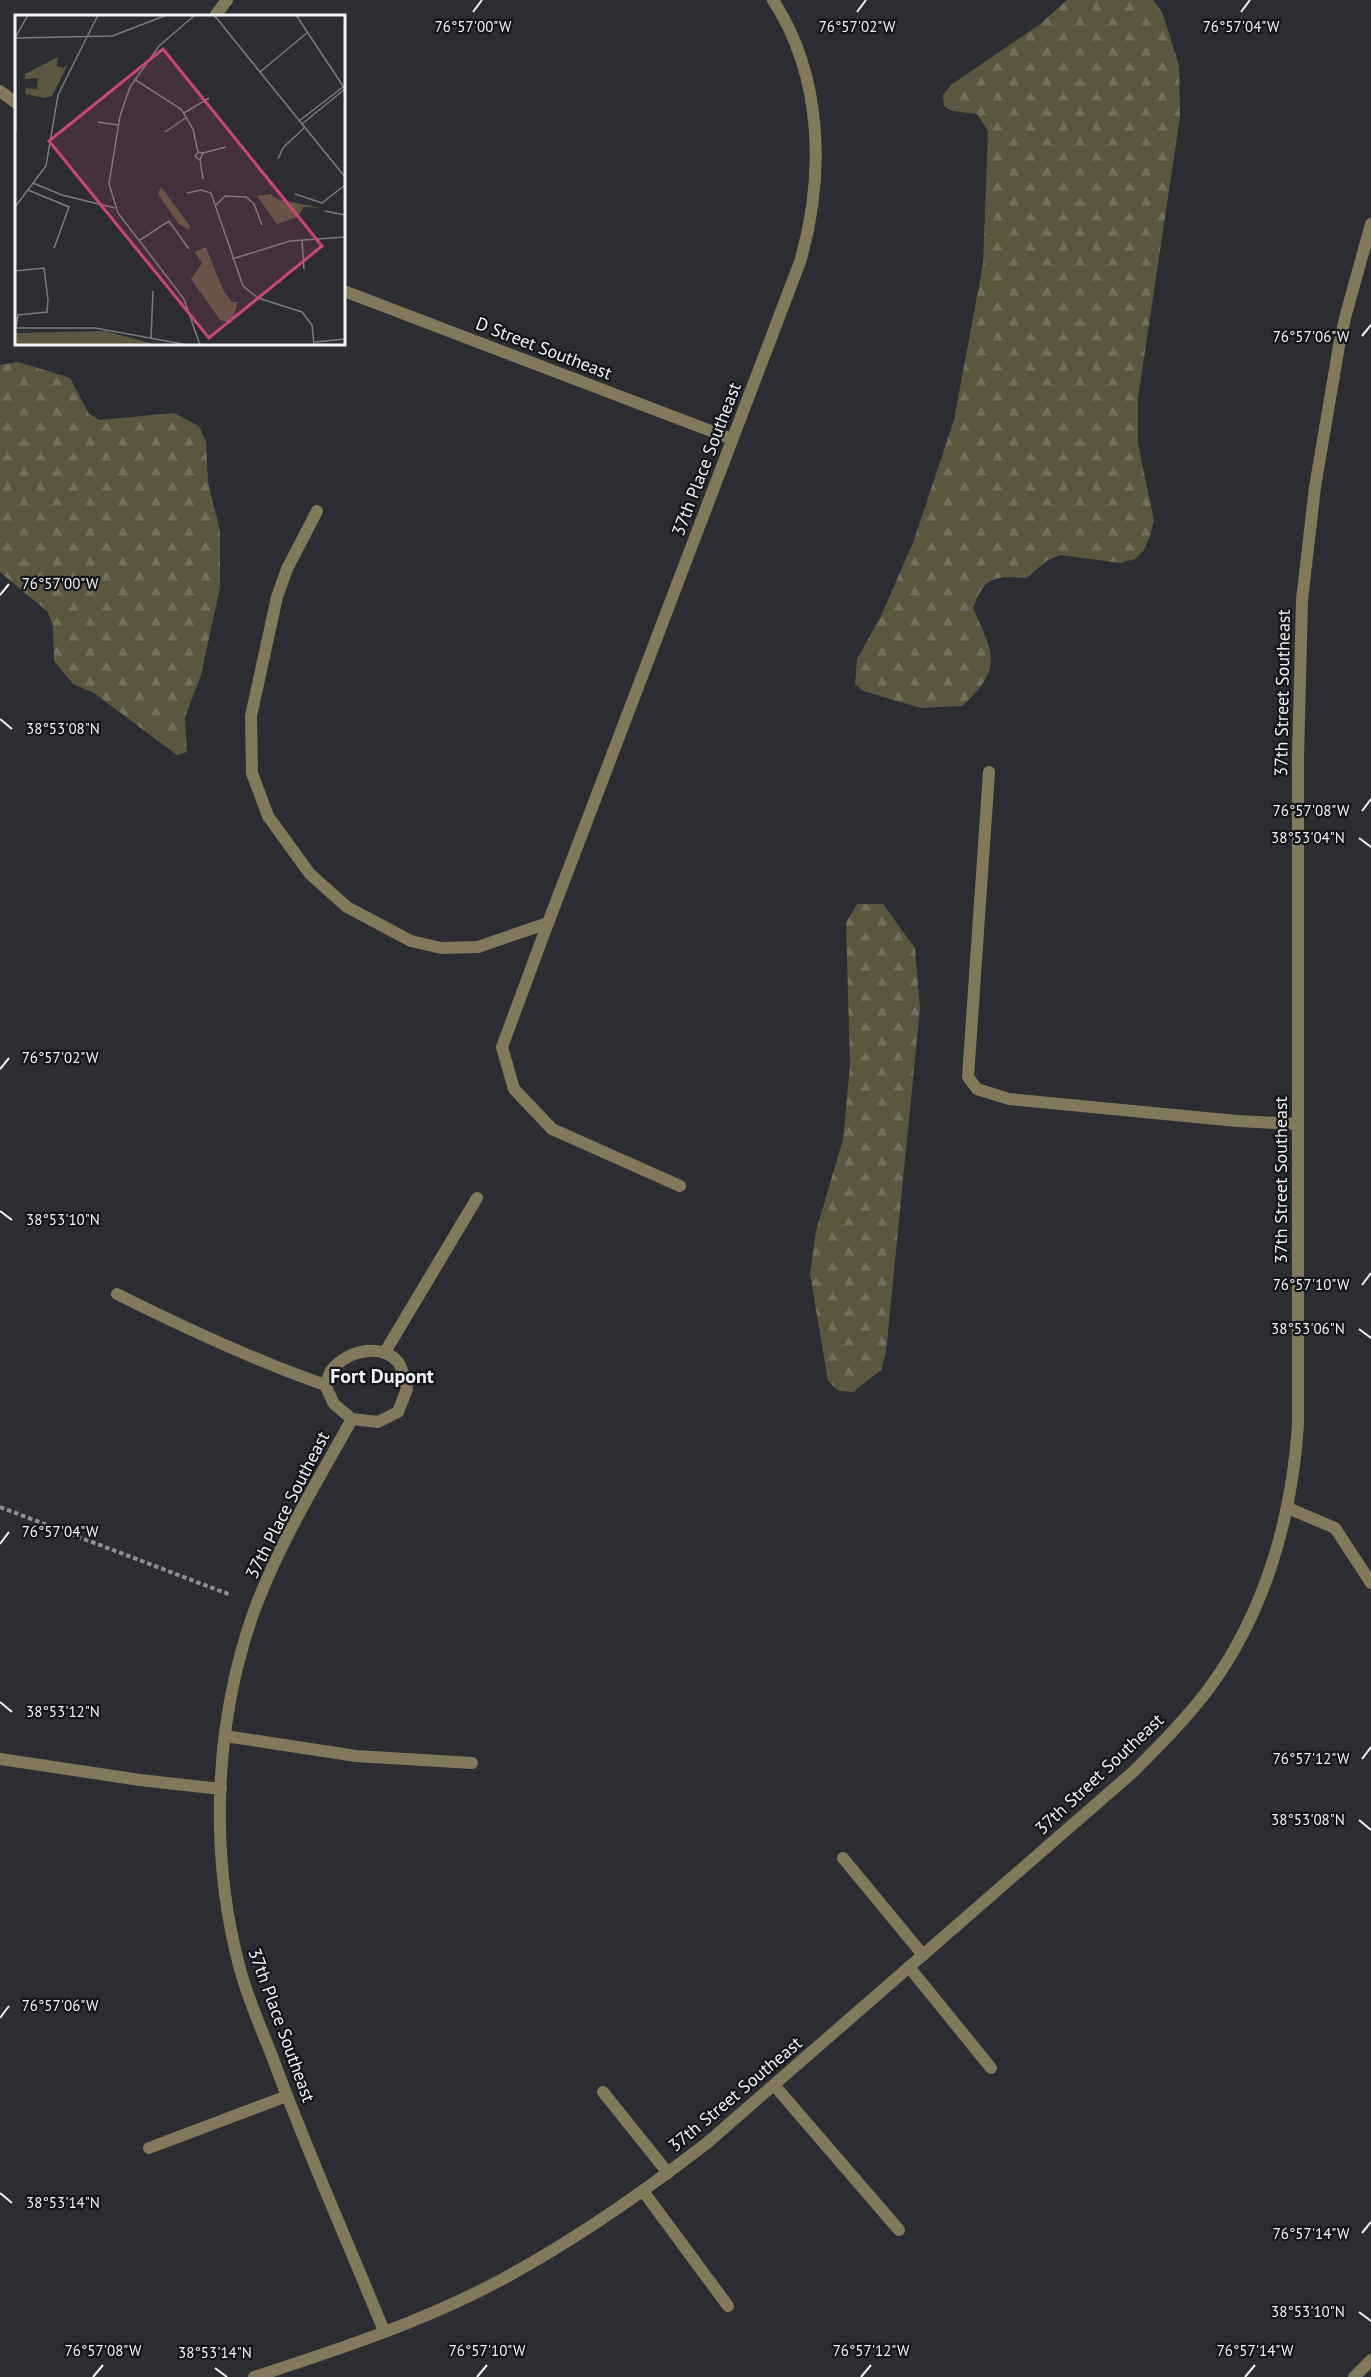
<svg xmlns="http://www.w3.org/2000/svg" width="1371" height="2377" font-family="'PT Sans',sans-serif">
<defs>
<pattern id="forest-firs" width="22" height="20" patternUnits="userSpaceOnUse" patternTransform="scale(1.5)"><rect width="22" height="20" fill="#5c563f"/><path d="M5 1l3.5 6h-7zM16 11l3.5 6h-7z" fill="#746f5c"/></pattern>
</defs>
<rect width="100%" height="100%" fill="#2b2d32"/>
<!-- forest -->
<g fill="url(#forest-firs)">
<path d="M 1067,0 L 1153,0 L 1162,12 L 1179,65 L 1180,117 L 1138,398 L 1138,444 L 1154,520 L 1150,536 L 1144,550 L 1135,559 L 1120,563 L 1061,555 L 1048,560 L 1026,578 C 994,576 985,576 973,608 C 993,653 1004,668 962,706 L 921,708 L 863,691 L 855,684 L 857,659 L 881,616 L 914,540 L 954,420 L 983,264 L 988,131 L 977,114 L 952,111 L 944,106 L 943,95 L 951,85 L 1040,24 Z"/>
<path d="M 18,362 L 70,378 L 89,414 L 100,420 L 174,413 L 199,426 L 206,442 L 208,482 L 220,531 L 220,587 L 201,675 L 185,717 L 187,752 L 177,755 L 94,693 L 73,684 L 54,661 L 53,626 L 48,612 L 0,572 L 0,365 Z"/>
<path d="M 857,904 L 883,904 L 915,948 L 920,1008 L 886,1352 L 881,1370 L 853,1392 L 839,1391 L 828,1381 L 810,1274 L 816,1231 L 843,1139 L 850,1065 L 846,923 Z"/>
</g>
<g fill="none" stroke-linecap="round" stroke-linejoin="round">
<!-- path -->
<path stroke="#8f9095" stroke-width="4" stroke-dasharray="4.5 3" stroke-linecap="butt" d="M 0,1507 L 231,1595"/>
<!-- lane -->
<g stroke="#817959" stroke-width="12">
<path d="M 215,16 L 227,0"/>
<path d="M 317,511 L 287,569 L 277,597 L 251,716 L 252,773 L 268,816 L 310,874 L 347,907 L 411,941 L 441,948 L 478,947 L 548,923"/>
<path d="M 989,772 L 968,1077 L 977,1089 L 1009,1099 L 1237,1121 L 1298,1124"/>
<path d="M 548,923 L 502,1047 L 514,1089 L 552,1129 L 680,1186"/>
<path d="M 117,1294 C 185,1328 253,1360 325,1385"/>
<path d="M 385,1352 L 477,1198"/>
<path d="M 1288,1508 L 1335,1528 L 1371,1583"/>
<path d="M 225,1736 L 356,1756 L 472,1763"/>
<path d="M 0,1759 L 140,1780 L 221,1789"/>
<path d="M 843,1858 L 923,1955"/>
<path d="M 909,1967 L 991,2068"/>
<path d="M 774,2085 L 899,2230"/>
<path d="M 603,2092 L 668,2173"/>
<path d="M 149,2148 L 287,2096"/>
<path d="M 643,2191 L 728,2306"/>
</g>
<!-- street -->
<g stroke="#817959" stroke-width="12">
<path d="M 0,91 L 16,103"/>
<path d="M 344,291 L 732,439"/>
<path d="M 548,923 L 800,262 C 825,176 823,77 773,0"/>
<path d="M 352,1419 L 378,1422 L 398,1412 L 407,1389 C 405,1381 403,1368 398,1362 C 381,1342 345,1351 331,1371 C 329,1375 327,1380 325,1385 L 334,1404 L 352,1419 C 317,1482 278,1545 253,1614 C 214,1726 209,1854 240,1969 C 248,1999 261,2028 272,2056 C 306,2149 347,2240 384,2331"/>
<path d="M 254,2377 C 337,2350 422,2322 499,2281 C 572,2242 641,2194 707,2143 L 1133,1772 C 1160,1745 1187,1718 1210,1687 C 1265,1612 1292,1517 1298,1425 L 1298,757 L 1302,600 L 1315,487 L 1339,346 L 1345,318 L 1371,224"/>
<path d="M 1354,2377 L 1371,2360"/>
</g>
</g>
<!-- ticks -->
<path fill="none" stroke="#f2f3f7" stroke-width="2" d="M 473,12 L 482,0M 857,12 L 866,0M 1241,12 L 1250,0M 1362,336 L 1371,325M 0,595 L 9,584M 0,719 L 12,729M 1362,811 L 1371,799M 1359,838 L 1371,847M 0,1069 L 9,1058M 0,1211 L 12,1220M 1362,1285 L 1371,1273M 1359,1329 L 1371,1338M 0,1544 L 9,1532M 0,1702 L 12,1712M 1362,1759 L 1371,1747M 1359,1820 L 1371,1830M 0,2018 L 9,2006M 0,2193 L 12,2203M 1362,2233 L 1371,2222M 1359,2312 L 1371,2321M 215,2368 L 227,2377M 93,2377 L 103,2365M 477,2377 L 487,2365M 861,2377 L 871,2365M 1245,2377 L 1255,2365"/>
<g text-anchor="middle" dominant-baseline="central" stroke-width="4.5" stroke-linejoin="round" paint-order="stroke">
<!-- street labels -->
<g font-size="18" fill="#f2f3f7" stroke="#141518">
<text transform="translate(544 348) rotate(21)">D Street Southeast</text>
<text transform="translate(706 459) rotate(-69)">37th Place Southeast</text>
<text transform="translate(1282 693) rotate(-89)">37th Street Southeast</text>
<text transform="translate(1280 1180) rotate(-90)">37th Street Southeast</text>
<text transform="translate(287 1505) rotate(-63)">37th Place Southeast</text>
<text transform="translate(1099 1774) rotate(-43)">37th Street Southeast</text>
<text transform="translate(282 2025) rotate(70)">37th Place Southeast</text>
<text transform="translate(735 2094) rotate(-40)">37th Street Southeast</text>
</g>
<!-- neighbourhood labels -->
<g font-size="20" font-weight="bold" fill="#f2f3f7" stroke="#141518">
<text x="382" y="1376">Fort Dupont</text>
</g>
</g>
<!-- overview -->
<g transform="translate(15 15)">
<rect width="330" height="330" fill="#2b2d32"/>
<path d="M 90,316 L 143,330 L 0,330 L 0,318 Z" fill="#5c563f"/>
<path d="M 43,42 L 42,51 L 48,53 L 53,49 L 37,81 L 29,83 L 10,79 L 11,73 L 22,74 L 23,63 L 10,64 L 10,59 ZM 146,172 L 175,211 L 174,215 L 164,209 L 143,179 ZM 256,179 L 262,184 L 306,193 L 289,192 L 282,202 L 262,209 L 242,181 ZM 191,232 L 208,275 L 217,287 L 223,287 L 216,308 L 205,305 L 176,264 L 187,248 L 180,237 Z" fill="#5c563f"/>
<path fill="none" stroke="#7b7c81" stroke-width="1.5" d="M 180,0 L 144,31 L 115,72 L 105,101 L 94,169 L 103,198 L 169,284 L 185,330M 199,0 L 330,162M 281,0 L 330,74M 0,23 L 1,116M 0,23 L 97,21 L 152,0M 0,23 L 13,0M 245,57 L 293,17M 119,64 L 166,94 L 178,114 L 183,137 L 188,138 L 185,145 L 180,141 L 183,137M 169,98 L 194,83M 284,106 L 328,72M 83,107 L 103,110M 287,109 L 330,74M 150,117 L 172,102M 188,138 L 211,132M 263,144 L 268,133 L 290,112M 185,145 L 188,164M 18,168 L 47,180 L 100,193M 13,175 L 54,192 L 39,233M 172,178 L 186,175 L 196,178 L 228,271 L 243,283 L 287,297 L 297,310 L 299,330M 280,179 L 307,188 L 330,170M 200,191 L 210,181 L 231,182 L 239,189 L 247,210M 0,192 L 31,151 L 43,80 L 83,0M 310,196 L 330,200M 125,225 L 154,206 L 174,234M 287,225 L 289,254M 217,244 L 275,226 L 330,222M 0,256 L 29,253 L 33,285 L 32,297 L 3,300 L 1,313M 0,313 L 80,313 L 173,330M 136,323 L 138,276M 300,327 L 330,324"/>
<path fill="#cc447a" fill-opacity="0.15" stroke="#cc447a" stroke-width="3" d="M 148,34 L 307,231 L 194,323 L 34,126 Z"/>
<rect width="330" height="330" fill="none" stroke="#f2f3f7" stroke-width="3"/>
</g>
<g font-size="15" text-anchor="middle" fill="#f2f3f7" stroke="#141518" stroke-width="4.5" stroke-linejoin="round" paint-order="stroke">
<text x="473" y="32">76°57'00"W</text>
<text x="857" y="32">76°57'02"W</text>
<text x="1241" y="32">76°57'04"W</text>
<text x="1311" y="342">76°57'06"W</text>
<text x="60" y="589">76°57'00"W</text>
<text x="63" y="734">38°53'08"N</text>
<text x="1311" y="816">76°57'08"W</text>
<text x="1308" y="843">38°53'04"N</text>
<text x="60" y="1063">76°57'02"W</text>
<text x="63" y="1225">38°53'10"N</text>
<text x="1311" y="1290">76°57'10"W</text>
<text x="1308" y="1334">38°53'06"N</text>
<text x="60" y="1537">76°57'04"W</text>
<text x="63" y="1717">38°53'12"N</text>
<text x="1311" y="1764">76°57'12"W</text>
<text x="1308" y="1825">38°53'08"N</text>
<text x="60" y="2011">76°57'06"W</text>
<text x="63" y="2208">38°53'14"N</text>
<text x="1311" y="2239">76°57'14"W</text>
<text x="1308" y="2317">38°53'10"N</text>
<text x="103" y="2356">76°57'08"W</text>
<text x="487" y="2356">76°57'10"W</text>
<text x="871" y="2356">76°57'12"W</text>
<text x="1255" y="2356">76°57'14"W</text>
<text x="215" y="2358">38°53'14"N</text>
</g>
</svg>
